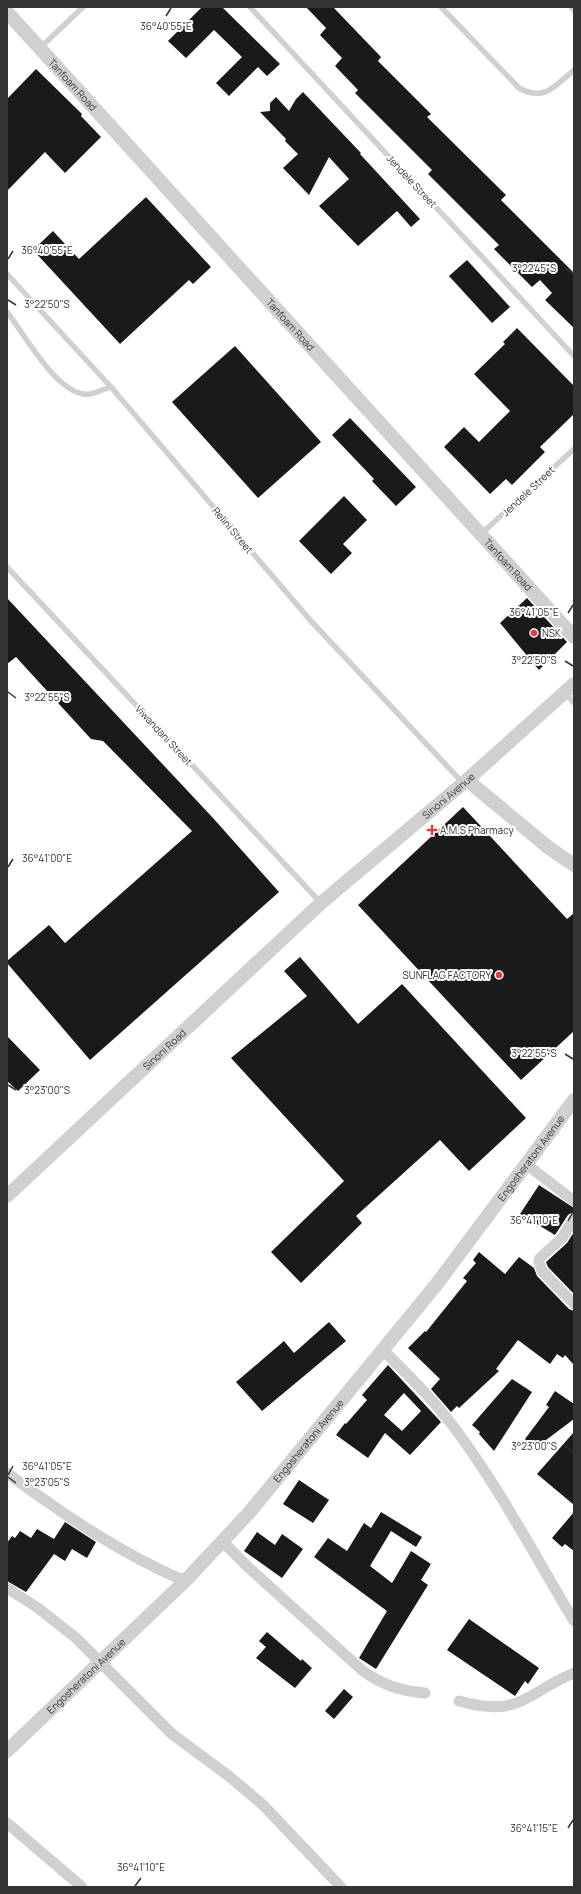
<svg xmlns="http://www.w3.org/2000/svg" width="581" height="1894" font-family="Manrope,sans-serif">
<rect width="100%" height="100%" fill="#fff"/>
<!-- building -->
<g fill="#1a1a1a" fill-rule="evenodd">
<path d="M 202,7 L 222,7 L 280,64 L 267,76 L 258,67 L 229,96 L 216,83 L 242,57 L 214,30 L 186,58 L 168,41 Z"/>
<path d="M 306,7 L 333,7 L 381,57 L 378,61 L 431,114 L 427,117 L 506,195 L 501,200 L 574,273 L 574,328 L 545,300 L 552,293 L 540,280 L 532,287 L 494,249 L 499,245 L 428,174 L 432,170 L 355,93 L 358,90 L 335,66 L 342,58 L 320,35 L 326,28 Z"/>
<path d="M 36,69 L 82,114 L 81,116 L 101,137 L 65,173 L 45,152 L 7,191 L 7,99 Z"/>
<path d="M 303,92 L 361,153 L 360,154 L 420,219 L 411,227 L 397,211 L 358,246 L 319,206 L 349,179 L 329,157 L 309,195 L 283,168 L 298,154 L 285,141 L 286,139 L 260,112 L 270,111 L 270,103 L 276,97 L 289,111 L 296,99 Z"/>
<path d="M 146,197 L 211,267 L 193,284 L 189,280 L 120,344 L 33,250 L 53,231 L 79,259 Z"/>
<path d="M 467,260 L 510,307 L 492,323 L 449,276 Z"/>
<path d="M 517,328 L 574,386 L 574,414 L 540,447 L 545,452 L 512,485 L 506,479 L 490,494 L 444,447 L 464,427 L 479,442 L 510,411 L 474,374 L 505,344 L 503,342 Z"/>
<path d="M 235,346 L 321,442 L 258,498 L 172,402 Z"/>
<path d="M 350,418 L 416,487 L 396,506 L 372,481 L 374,479 L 332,435 Z"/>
<path d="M 344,496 L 367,520 L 343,544 L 352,553 L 331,574 L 299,541 Z"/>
<path d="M 7,598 L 213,818 L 279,892 L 90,1060 L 7,963 L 7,961 L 49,925 L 65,943 L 192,831 L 103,741 L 91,739 L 16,657 L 7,664 Z"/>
<path d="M 527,598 L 567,642 L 539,670 L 500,623 Z"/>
<path d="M 463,807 L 567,919 L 574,913 L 574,1031 L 521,1080 L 358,905 Z"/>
<path d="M 300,957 L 358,1024 L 402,984 L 526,1118 L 469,1171 L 440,1140 L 356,1216 L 362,1223 L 301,1283 L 271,1252 L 344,1181 L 231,1058 L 307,996 L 284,971 Z"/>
<path d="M 7,1036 L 40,1070 L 18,1091 L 7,1081 Z"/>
<path d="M 539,1185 L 574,1208 L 573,1212 L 568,1215 L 555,1235 L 520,1214 Z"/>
<path d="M 574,1232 L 574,1294 L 548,1267 L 546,1262 L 567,1243 Z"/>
<path d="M 479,1252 L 505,1274 L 519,1257 L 534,1268 L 537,1276 L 569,1309 L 574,1311 L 574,1365 L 565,1355 L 563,1358 L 557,1354 L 550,1364 L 518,1340 L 496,1369 L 499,1371 L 459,1408 L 457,1406 L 451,1412 L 431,1389 L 440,1379 L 408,1348 L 425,1331 L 426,1332 L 467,1281 L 463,1278 L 476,1263 L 473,1260 Z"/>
<path d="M 329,1322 L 346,1341 L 262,1411 L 236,1382 L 284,1341 L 294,1353 Z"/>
<path d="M 388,1365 L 441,1422 L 410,1455 L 385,1433 L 368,1458 L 336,1435 L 345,1423 L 346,1424 L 367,1400 L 362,1395 ZM 404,1393 L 421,1411 L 402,1431 L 384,1415 Z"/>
<path d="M 512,1379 L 532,1392 L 494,1451 L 479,1434 L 480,1432 L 472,1425 Z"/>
<path d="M 555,1391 L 574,1404 L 574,1419 L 534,1449 L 525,1439 L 549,1407 L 546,1405 Z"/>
<path d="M 574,1432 L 574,1505 L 537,1474 Z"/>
<path d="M 299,1480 L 329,1500 L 313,1523 L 283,1504 Z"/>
<path d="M 381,1512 L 422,1537 L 416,1547 L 391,1531 L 370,1566 L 392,1583 L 411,1551 L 431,1564 L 421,1580 L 428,1585 L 376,1669 L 359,1658 L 387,1611 L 314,1557 L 328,1538 L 347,1551 L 364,1523 L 371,1528 Z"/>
<path d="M 574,1512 L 574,1551 L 565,1544 L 562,1547 L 552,1538 Z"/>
<path d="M 65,1522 L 96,1542 L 87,1558 L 72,1549 L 65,1561 L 54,1554 L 26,1592 L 7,1581 L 7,1543 L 12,1536 L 15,1538 L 20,1531 L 31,1538 L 37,1529 L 54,1539 Z"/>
<path d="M 257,1532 L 275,1545 L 282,1534 L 303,1549 L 282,1578 L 244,1551 Z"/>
<path d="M 469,1619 L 539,1668 L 528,1684 L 525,1681 L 515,1696 L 447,1650 Z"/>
<path d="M 267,1632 L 301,1661 L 302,1659 L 312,1668 L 295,1688 L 256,1658 L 266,1647 L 259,1641 Z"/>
<path d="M 344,1689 L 353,1697 L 334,1719 L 325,1711 Z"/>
</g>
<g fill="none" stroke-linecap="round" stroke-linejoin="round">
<!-- service -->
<g stroke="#d0d0d0" stroke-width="5.5">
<path d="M 250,7 L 574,356"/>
<path d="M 441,7 L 519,88 C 544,102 555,86 574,70"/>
<path d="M 571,7 L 574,10"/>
<path d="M 40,48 L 83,7"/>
<path d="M 7,274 L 111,387 L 310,620 L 463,783"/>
<path d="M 7,312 C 24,333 59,399 90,394 C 97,393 104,389 111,387"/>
<path d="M 481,534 L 574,449"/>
<path d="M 7,567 L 321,903"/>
<path d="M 565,693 L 574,703"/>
</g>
<!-- minor -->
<g stroke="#d0d0d0" stroke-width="11">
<path d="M 526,1164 L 574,1201"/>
<path d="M 574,1219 L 562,1238 L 540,1258 L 539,1261 L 542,1271 L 574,1304"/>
<path d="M 383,1350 C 407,1374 432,1398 453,1426 C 499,1487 535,1556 574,1621"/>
<path d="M 7,1473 C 63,1514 121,1554 185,1581"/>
<path d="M 223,1542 L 249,1568 L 363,1671 C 383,1685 400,1691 425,1693"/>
<path d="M 7,1588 L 38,1608 L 76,1638 L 172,1734 L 230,1777 L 263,1805 L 341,1887"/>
<path d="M 459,1701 C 520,1718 524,1694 574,1673"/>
<path d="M 7,1823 L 82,1887"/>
</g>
<!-- tertiary -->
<g stroke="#d0d0d0" stroke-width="14">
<path id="s1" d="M 7,12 L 574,637"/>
<path d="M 467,780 L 549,848 L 574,865"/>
<path id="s2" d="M 7,1196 L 321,903 L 467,780 L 574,684"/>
<path id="s3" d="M 7,1751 L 185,1581 L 248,1514 L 436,1285 L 574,1100"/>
</g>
</g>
<!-- ticks -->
<path fill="none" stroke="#333" stroke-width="1.5" d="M 166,16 L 171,8M 8,259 L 13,251M 565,268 L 573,274M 8,300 L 16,305M 568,613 L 573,605M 565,661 L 573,666M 8,692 L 16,698M 8,867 L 13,859M 565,1054 L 573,1059M 8,1085 L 16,1090M 568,1221 L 573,1212M 565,1446 L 573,1452M 8,1475 L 13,1466M 8,1477 L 16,1483M 568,1828 L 573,1820M 135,1886 L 141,1878"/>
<!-- markers -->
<g fill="#e63946" stroke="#fff" stroke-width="1.5">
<circle cx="534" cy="633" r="4"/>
<path d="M430 824h4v4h4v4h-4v4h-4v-4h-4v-4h4z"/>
<circle cx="499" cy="975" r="4"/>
</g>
<g text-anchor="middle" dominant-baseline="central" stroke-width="4" stroke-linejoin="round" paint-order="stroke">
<!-- street labels -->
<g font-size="10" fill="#333" stroke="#fff">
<text stroke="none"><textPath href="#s1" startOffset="98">Tanfoam Road</textPath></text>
<text transform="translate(412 181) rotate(47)">Jendele Street</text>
<text stroke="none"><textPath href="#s1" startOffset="422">Tanfoam Road</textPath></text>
<text transform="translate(528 491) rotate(-43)">Jendele Street</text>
<text transform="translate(233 530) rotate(50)">Relini Street</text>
<text stroke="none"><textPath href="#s1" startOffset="746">Tanfoam Road</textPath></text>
<text transform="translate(164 735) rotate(47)">Viwandani Street</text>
<text stroke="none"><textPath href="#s2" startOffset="596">Sinoni Avenue</textPath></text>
<text stroke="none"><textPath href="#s2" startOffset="215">Sinoni Road</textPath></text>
<text stroke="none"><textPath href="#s3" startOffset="793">Engosheratoni Avenue</textPath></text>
<text stroke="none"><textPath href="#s3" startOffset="433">Engosheratoni Avenue</textPath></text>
<text stroke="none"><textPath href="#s3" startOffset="109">Engosheratoni Avenue</textPath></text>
</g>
<!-- poi labels -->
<g font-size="10" fill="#333" stroke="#fff" text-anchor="start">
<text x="542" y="633">NSK</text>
<text x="440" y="830">A.M.S Pharmacy</text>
<text x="491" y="975" text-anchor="end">SUNFLAG FACTORY</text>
</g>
</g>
<g font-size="10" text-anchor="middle" fill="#333" stroke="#fff" stroke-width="4" stroke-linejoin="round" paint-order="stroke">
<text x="166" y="30">36°40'55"E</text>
<text x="47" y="254">36°40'55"E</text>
<text x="534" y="272">3°22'45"S</text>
<text x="47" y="308">3°22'50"S</text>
<text x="534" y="616">36°41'05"E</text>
<text x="534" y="664">3°22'50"S</text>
<text x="47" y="701">3°22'55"S</text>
<text x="47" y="862">36°41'00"E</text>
<text x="534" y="1057">3°22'55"S</text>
<text x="47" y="1094">3°23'00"S</text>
<text x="534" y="1224">36°41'10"E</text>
<text x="534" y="1450">3°23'00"S</text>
<text x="47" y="1470">36°41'05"E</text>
<text x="47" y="1486">3°23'05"S</text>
<text x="534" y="1832">36°41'15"E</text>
<text x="141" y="1871">36°41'10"E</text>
</g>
<!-- border -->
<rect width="581" height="1894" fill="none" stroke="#333333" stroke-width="16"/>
</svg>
